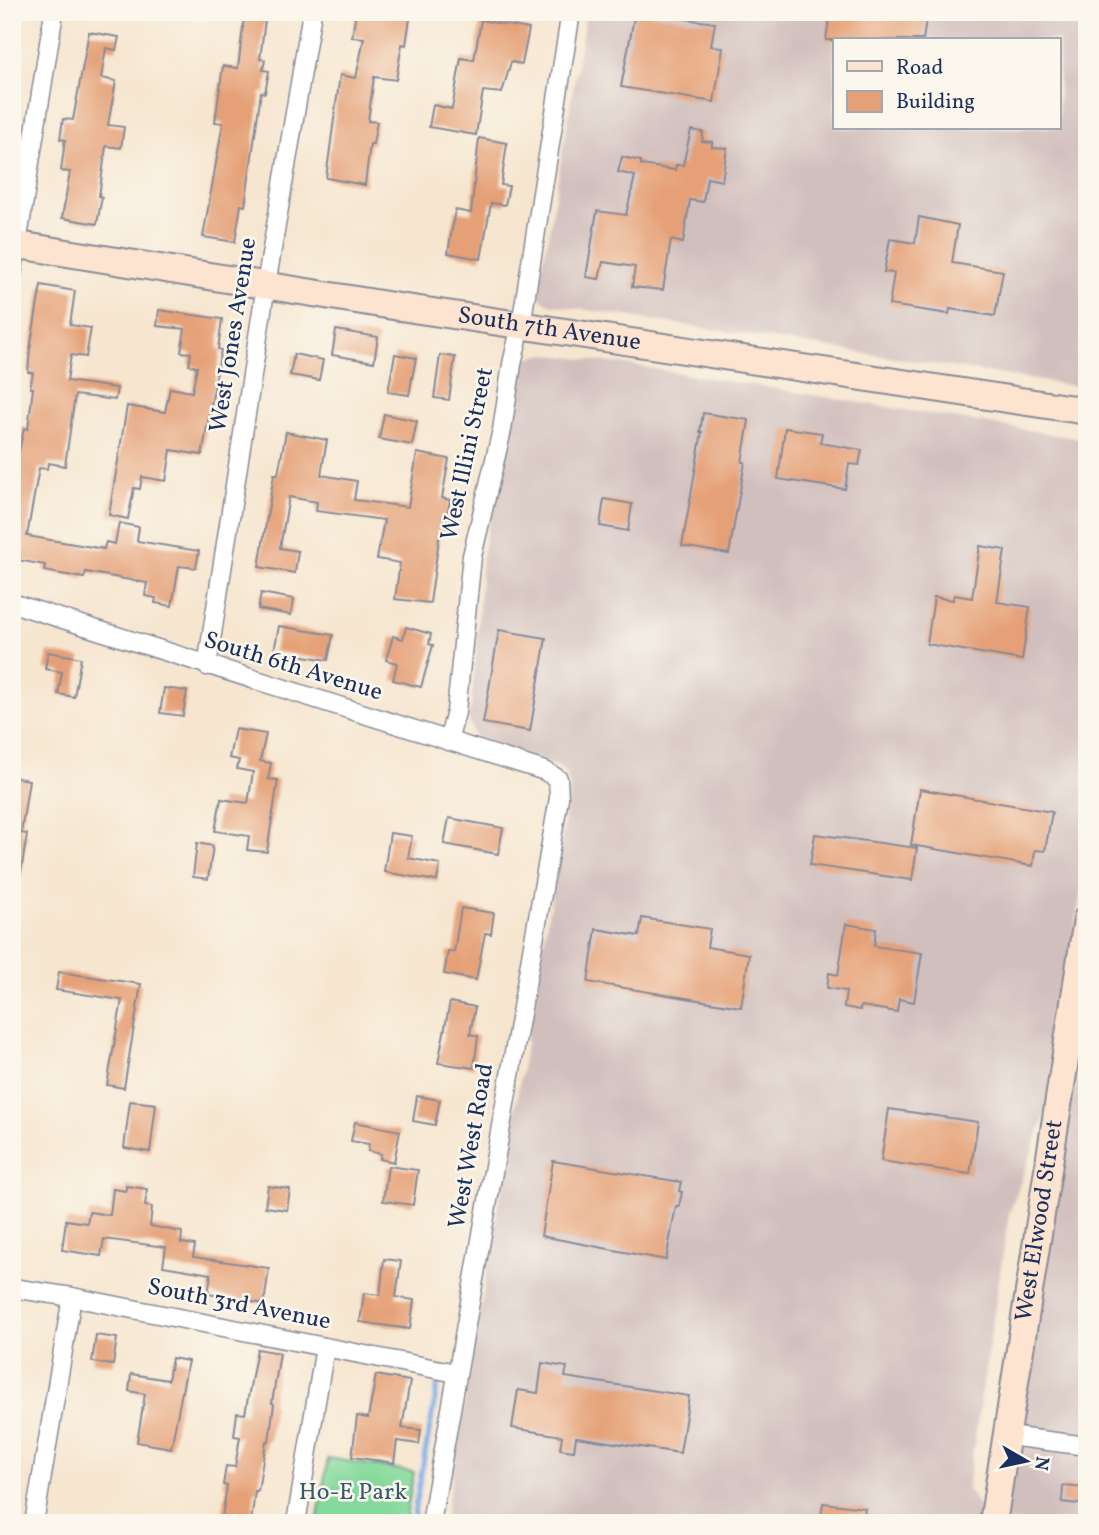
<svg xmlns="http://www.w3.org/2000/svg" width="1099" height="1535" font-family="Vollkorn,serif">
<rect width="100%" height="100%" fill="#fbf7ec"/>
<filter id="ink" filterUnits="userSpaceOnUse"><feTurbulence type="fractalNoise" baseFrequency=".0143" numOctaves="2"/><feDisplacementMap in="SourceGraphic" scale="14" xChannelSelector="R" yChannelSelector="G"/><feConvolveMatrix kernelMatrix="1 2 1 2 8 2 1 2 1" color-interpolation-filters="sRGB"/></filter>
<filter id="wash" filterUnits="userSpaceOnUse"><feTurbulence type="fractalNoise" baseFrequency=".00686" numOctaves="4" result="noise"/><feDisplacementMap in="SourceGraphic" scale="28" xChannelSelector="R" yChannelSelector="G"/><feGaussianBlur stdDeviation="1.57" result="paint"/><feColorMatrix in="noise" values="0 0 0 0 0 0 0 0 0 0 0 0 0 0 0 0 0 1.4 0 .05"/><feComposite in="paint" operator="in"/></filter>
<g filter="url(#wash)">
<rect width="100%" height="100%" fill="#f6e6d0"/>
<!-- industrial -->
<g fill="#d1bfbd" fill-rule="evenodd">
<path d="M 586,12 L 1087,12 L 1087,388 L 549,304 L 536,295 L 549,233 ZM 835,40 L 1059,40 L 1059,128 L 835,128 Z"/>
<path d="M 545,354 L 636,366 L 1087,440 L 1087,852 L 1046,1112 L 1009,1214 L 967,1489 L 985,1517 L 984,1523 L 444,1523 L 570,788 L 566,773 L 560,767 L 475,737 L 468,717 L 471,708 L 476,658 L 482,557 L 517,383 L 527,358 Z"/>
<path d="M 1087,960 L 1087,1523 L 996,1523 Z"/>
</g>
<!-- green -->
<path fill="#84d99b" stroke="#50847c" stroke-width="2" d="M 328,1458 L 414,1472 L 405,1523 L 317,1523 Z"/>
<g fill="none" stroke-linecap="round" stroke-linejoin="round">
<!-- stream -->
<path stroke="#7dace7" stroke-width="5" d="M 412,1523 L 440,1373"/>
</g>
<g id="blocks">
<!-- building -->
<g fill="#e5a077">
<path d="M 356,12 L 411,12 L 406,45 L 402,44 L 396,80 L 374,77 L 368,121 L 377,122 L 373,144 L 370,144 L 365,185 L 326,178 L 340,75 L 356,78 L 364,38 L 352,37 Z"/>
<path d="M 635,12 L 715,23 L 711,46 L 723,48 L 714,102 L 621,87 Z"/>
<path d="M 830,12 L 927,12 L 923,40 L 826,40 Z"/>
<path d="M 244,18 L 265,20 L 260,59 L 265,60 L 263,70 L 269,71 L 265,93 L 261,92 L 245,206 L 241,205 L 235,242 L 203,237 L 223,123 L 215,122 L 223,66 L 238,68 Z"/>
<path d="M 481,20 L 529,29 L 522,64 L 511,62 L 502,93 L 483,91 L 476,135 L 429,127 L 433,105 L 452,109 L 461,58 L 474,60 Z"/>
<path d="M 89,32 L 119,37 L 116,50 L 106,48 L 101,78 L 116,81 L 108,125 L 124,127 L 121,148 L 106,146 L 99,196 L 102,197 L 97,224 L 62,218 L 70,172 L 61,171 L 65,140 L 60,139 L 63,119 L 73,120 Z"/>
<path d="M 691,130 L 703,132 L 702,141 L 712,142 L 712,147 L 727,148 L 722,181 L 707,178 L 703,202 L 690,200 L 683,243 L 671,240 L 663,290 L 632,287 L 635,267 L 603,262 L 599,279 L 586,277 L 597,211 L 626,215 L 635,176 L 618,172 L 622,157 L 641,161 L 641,165 L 675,170 L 676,165 L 683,165 Z"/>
<path d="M 479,138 L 507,143 L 501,185 L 509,186 L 505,205 L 491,203 L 481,259 L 448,253 L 455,210 L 471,213 Z"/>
<path d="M 919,217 L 958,225 L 952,263 L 1003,271 L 995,316 L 950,309 L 949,314 L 889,305 L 894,273 L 884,272 L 890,239 L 915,243 Z"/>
<path d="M 41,285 L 75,291 L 70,325 L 91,328 L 86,357 L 71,355 L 67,381 L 117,388 L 115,400 L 75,395 L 65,466 L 48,463 L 47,469 L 39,468 L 27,536 L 104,549 L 106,542 L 115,544 L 119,523 L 139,527 L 137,541 L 199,551 L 196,568 L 179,566 L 172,606 L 155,603 L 156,598 L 145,596 L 147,583 L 86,572 L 84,578 L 44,571 L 45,565 L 12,559 L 12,484 L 24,428 L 28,429 L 33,388 L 30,388 L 33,373 L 28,372 L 30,349 Z"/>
<path d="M 159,310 L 222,319 L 218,349 L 221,350 L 202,455 L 171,450 L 166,481 L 142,477 L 140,489 L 134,488 L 128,519 L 109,515 L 127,406 L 165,412 L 170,388 L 192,392 L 197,367 L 189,365 L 191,353 L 181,352 L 185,329 L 157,326 Z"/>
<path d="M 336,330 L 378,337 L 374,362 L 332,355 Z"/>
<path d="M 294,354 L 323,360 L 319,380 L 290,375 Z"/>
<path d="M 395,354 L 416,358 L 409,395 L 388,392 Z"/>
<path d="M 440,355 L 455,357 L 449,400 L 434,398 Z"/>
<path d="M 703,413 L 749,420 L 742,462 L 745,462 L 729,554 L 682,546 L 702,432 L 700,432 Z"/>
<path d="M 384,414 L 417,421 L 412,445 L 379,439 Z"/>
<path d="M 785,428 L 822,433 L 820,443 L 862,450 L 859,465 L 849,464 L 845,489 L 778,479 Z"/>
<path d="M 286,432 L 327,440 L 321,475 L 357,481 L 354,500 L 408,507 L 417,453 L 449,459 L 442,498 L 450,500 L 444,533 L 440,532 L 430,603 L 395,599 L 400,563 L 377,559 L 384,520 L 316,511 L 317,502 L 289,497 L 280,548 L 298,551 L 295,573 L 259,567 L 274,474 L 278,474 Z"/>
<path d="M 604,499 L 632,504 L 628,531 L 600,526 Z"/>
<path d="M 980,546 L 1005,550 L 997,602 L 1030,607 L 1022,660 L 927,644 L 934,597 L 953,600 L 954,595 L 972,598 Z"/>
<path d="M 261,593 L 294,599 L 291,615 L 258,609 Z"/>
<path d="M 279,626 L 333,635 L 328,660 L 274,651 Z"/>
<path d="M 406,627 L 431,634 L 429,644 L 433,645 L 421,687 L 393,680 L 397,663 L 386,660 L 393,636 L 403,639 Z"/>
<path d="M 499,630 L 546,638 L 530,731 L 483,723 Z"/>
<path d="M 48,652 L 81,658 L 74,697 L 58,694 L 62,672 L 45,669 Z"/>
<path d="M 164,688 L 187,691 L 183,716 L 160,713 Z"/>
<path d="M 235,729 L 266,734 L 260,761 L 271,763 L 268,779 L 278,780 L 267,852 L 247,850 L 249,836 L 215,831 L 221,799 L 248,803 L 253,772 L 237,769 L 239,760 L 229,758 Z"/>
<path d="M 12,777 L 29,780 L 21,833 L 27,834 L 20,879 L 12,879 Z"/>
<path d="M 920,789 L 1052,812 L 1045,851 L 1035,850 L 1033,866 L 911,845 Z"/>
<path d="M 449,818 L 503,828 L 498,854 L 444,844 Z"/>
<path d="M 390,833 L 412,836 L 408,858 L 440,864 L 437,881 L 384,872 Z"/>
<path d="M 815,834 L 917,848 L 912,880 L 810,865 Z"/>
<path d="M 197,843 L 213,846 L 208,879 L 193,877 Z"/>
<path d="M 461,908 L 494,913 L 491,934 L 485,933 L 476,980 L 444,974 L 448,951 L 454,952 Z"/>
<path d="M 642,918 L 710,929 L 707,947 L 749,954 L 741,1007 L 588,982 L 596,929 L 639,936 Z"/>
<path d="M 846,924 L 876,929 L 874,946 L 922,953 L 914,1002 L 899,999 L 897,1012 L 861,1006 L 860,1010 L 844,1007 L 846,991 L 827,988 L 829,973 L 838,975 Z"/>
<path d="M 59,972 L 141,984 L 124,1088 L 107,1085 L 122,1000 L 56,990 Z"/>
<path d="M 450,1002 L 475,1007 L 470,1034 L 478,1036 L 474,1068 L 438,1063 Z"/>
<path d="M 417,1096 L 440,1100 L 435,1125 L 413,1121 Z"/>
<path d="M 130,1101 L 156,1104 L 150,1152 L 124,1148 Z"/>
<path d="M 889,1109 L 978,1122 L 970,1174 L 881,1161 Z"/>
<path d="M 355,1122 L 400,1131 L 394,1162 L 380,1159 L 381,1154 L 368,1151 L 369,1144 L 351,1141 Z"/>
<path d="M 553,1161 L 681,1182 L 679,1191 L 682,1192 L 679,1206 L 676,1206 L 666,1260 L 541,1236 Z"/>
<path d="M 388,1166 L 418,1170 L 413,1205 L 383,1201 Z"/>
<path d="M 126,1186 L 147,1189 L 145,1206 L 152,1207 L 150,1226 L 182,1232 L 181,1243 L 195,1245 L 193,1257 L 269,1268 L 264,1304 L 208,1294 L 211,1274 L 163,1266 L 166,1247 L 104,1239 L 101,1256 L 62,1250 L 66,1220 L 87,1223 L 89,1212 L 110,1215 L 113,1189 L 126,1191 Z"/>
<path d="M 268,1186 L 290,1189 L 287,1210 L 265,1207 Z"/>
<path d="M 384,1259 L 401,1261 L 396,1297 L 414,1300 L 410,1329 L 360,1322 L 364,1293 L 380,1295 Z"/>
<path d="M 96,1335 L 117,1338 L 113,1365 L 92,1362 Z"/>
<path d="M 257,1349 L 280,1353 L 272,1403 L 274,1404 L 269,1441 L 266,1441 L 258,1491 L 255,1491 L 251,1523 L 221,1523 L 227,1486 L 223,1485 L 226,1466 L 235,1467 L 240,1437 L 234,1436 L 237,1413 L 245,1414 Z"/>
<path d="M 172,1358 L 188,1361 L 171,1448 L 137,1442 L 145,1394 L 129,1391 L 131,1374 L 168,1380 Z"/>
<path d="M 542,1363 L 567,1367 L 565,1377 L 689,1396 L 680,1453 L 576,1437 L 574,1451 L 560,1449 L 562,1436 L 512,1428 L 518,1390 L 538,1393 Z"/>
<path d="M 376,1375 L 410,1381 L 402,1428 L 421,1430 L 419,1444 L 397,1441 L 394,1463 L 352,1457 L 357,1416 L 368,1418 Z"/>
<path d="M 1063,1486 L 1087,1488 L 1087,1505 L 1062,1502 Z"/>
<path d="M 823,1503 L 865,1508 L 863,1523 L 820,1523 Z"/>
</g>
</g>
</g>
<g filter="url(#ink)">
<use href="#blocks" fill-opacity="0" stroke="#888a97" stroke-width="2"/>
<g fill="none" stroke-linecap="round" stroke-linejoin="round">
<defs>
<g id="street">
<path d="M 12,275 L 54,12"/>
<path d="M 12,603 L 545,771 L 558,779 L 559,798 L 431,1523"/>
<path d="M 207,666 L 266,285 L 312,12"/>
<path d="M 448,741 L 456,712 L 472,556 L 502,430 L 512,364 L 521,325 L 571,12"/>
<path d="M 12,1288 L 72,1297 L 456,1373"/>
<path d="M 1008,1436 L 1087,1446"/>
<path d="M 34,1523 L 72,1297"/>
<path d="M 296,1523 L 325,1347"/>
</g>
<g id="secondary">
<path id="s1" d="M 12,244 L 393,306 L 1087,411"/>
<path id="s2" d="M 993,1523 L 1087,919"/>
</g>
</defs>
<!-- street casing -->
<use href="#street" stroke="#888a97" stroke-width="21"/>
<!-- secondary casing -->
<use href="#secondary" stroke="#888a97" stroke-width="30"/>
<!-- street -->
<use href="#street" stroke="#fff" stroke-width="18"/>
<!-- secondary -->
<use href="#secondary" stroke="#fde4d1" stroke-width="26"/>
</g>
</g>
<g text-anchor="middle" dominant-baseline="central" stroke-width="5" stroke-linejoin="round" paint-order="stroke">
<!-- street labels -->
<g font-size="24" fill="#1b2f5e" stroke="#fbf7ec">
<text stroke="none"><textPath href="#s1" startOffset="544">South 7th Avenue</textPath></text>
<text transform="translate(234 335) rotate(-81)">West Jones Avenue</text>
<text transform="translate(468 454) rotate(-78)">West Illini Street</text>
<text transform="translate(293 667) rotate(17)">South 6th Avenue</text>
<text transform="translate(472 1146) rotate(-80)">West West Road</text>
<text stroke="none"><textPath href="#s2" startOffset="306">West Elwood Street</textPath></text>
<text transform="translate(239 1305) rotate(11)">South 3rd Avenue</text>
</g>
<!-- park labels -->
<g font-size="24" fill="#355a6d" stroke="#fbf7ec">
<text x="353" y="1493">Ho-E Park</text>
</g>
</g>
<!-- margin -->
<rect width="1099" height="1535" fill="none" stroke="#fbf7ec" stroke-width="42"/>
<!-- legend -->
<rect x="833" y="38" width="228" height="91" fill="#fbf7ec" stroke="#a1a7b3" stroke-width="2"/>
<rect x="847" y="61" width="35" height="10" fill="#fde4d1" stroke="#a1a7b3" stroke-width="2"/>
<text x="896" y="74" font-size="21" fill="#1b2f5e">Road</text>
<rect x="847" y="91" width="35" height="21" fill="#e5a077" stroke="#a1a7b3" stroke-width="2"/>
<text x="896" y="108" font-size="21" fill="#1b2f5e">Building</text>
<!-- north arrow -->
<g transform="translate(1026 1461) rotate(99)" stroke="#fbf7ec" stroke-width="5" paint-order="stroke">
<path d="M0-5L12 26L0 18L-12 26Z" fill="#1b2f5e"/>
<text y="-10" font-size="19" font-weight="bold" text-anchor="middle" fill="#1b2f5e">N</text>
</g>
</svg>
